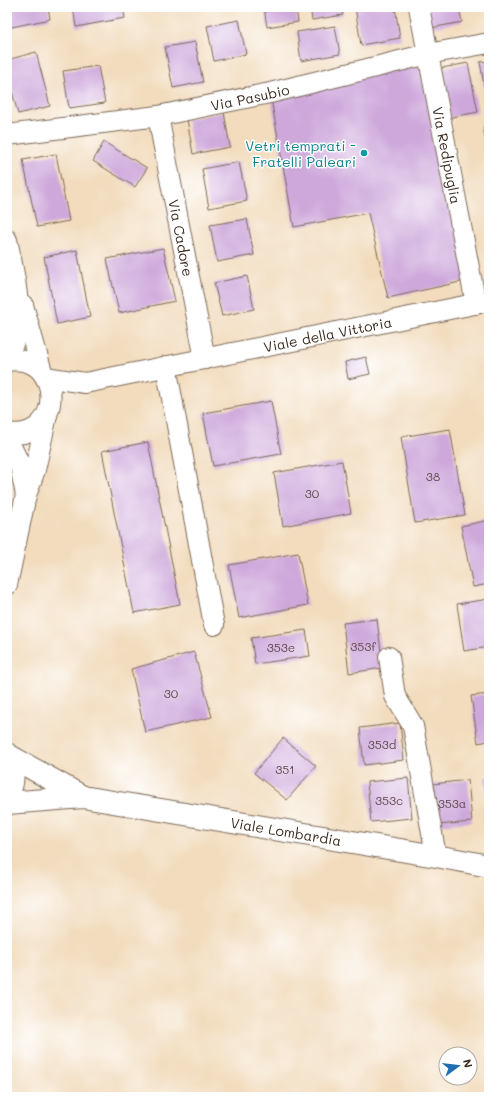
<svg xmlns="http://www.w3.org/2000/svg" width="496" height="1104" font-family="Mali,sans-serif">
<rect width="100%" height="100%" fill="#fff"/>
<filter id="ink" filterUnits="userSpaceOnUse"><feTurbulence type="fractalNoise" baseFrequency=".025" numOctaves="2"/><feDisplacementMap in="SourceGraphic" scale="8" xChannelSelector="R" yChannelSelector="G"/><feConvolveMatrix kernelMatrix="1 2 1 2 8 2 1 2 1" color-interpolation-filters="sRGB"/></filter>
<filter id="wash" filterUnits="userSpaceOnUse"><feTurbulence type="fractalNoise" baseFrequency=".012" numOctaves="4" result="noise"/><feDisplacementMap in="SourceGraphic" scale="16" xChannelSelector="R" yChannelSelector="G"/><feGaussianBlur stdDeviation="0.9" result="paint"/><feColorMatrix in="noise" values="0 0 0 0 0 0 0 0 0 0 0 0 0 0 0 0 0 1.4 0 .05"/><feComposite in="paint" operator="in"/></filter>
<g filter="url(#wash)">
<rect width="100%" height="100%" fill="#f2dcbd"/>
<g id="blocks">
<!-- building -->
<g fill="#cea8db">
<path d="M 7,7 L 48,7 L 50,19 L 7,28 Z"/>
<path d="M 73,7 L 123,7 L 125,18 L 76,27 Z"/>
<path d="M 152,7 L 166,7 L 166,8 L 152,11 Z"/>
<path d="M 264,7 L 296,7 L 298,22 L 267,27 Z"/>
<path d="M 310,7 L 341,7 L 343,15 L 312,20 Z"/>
<path d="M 355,7 L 395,7 L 400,38 L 361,45 Z"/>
<path d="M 427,7 L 459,7 L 462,22 L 431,28 Z"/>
<path d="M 239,20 L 246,54 L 214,61 L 207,26 Z"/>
<path d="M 335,26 L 340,54 L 301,61 L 297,32 Z"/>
<path d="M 195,42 L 203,82 L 173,88 L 165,47 Z"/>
<path d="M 36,52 L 50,106 L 18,114 L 7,73 L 7,60 Z"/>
<path d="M 428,54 L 469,280 L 388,298 L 368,213 L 294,227 L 270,93 Z"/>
<path d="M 489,61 L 489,91 L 485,91 L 480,62 Z"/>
<path d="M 468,63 L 478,112 L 447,118 L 437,69 Z"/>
<path d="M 98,66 L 105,103 L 69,108 L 63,71 Z"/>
<path d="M 224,112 L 230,147 L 193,154 L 187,119 Z"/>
<path d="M 489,126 L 489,153 L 488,153 L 483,127 Z"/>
<path d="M 104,142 L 147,168 L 135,187 L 93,161 Z"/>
<path d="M 56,154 L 69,221 L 37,227 L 23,160 Z"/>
<path d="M 239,162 L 247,201 L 209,208 L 202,169 Z"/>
<path d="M 247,219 L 254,255 L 217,262 L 210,225 Z"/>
<path d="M 163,248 L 175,301 L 119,313 L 107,259 Z"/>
<path d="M 77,250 L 90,317 L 57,324 L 44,257 Z"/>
<path d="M 247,276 L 254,309 L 222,316 L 214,283 Z"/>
<path d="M 366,357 L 370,374 L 348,379 L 345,362 Z"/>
<path d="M 271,401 L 281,454 L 213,466 L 203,413 Z"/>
<path d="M 450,429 L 465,515 L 415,523 L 401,437 Z"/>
<path d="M 148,442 L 180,604 L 134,613 L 102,451 Z"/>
<path d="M 342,461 L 351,513 L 283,526 L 274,473 Z"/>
<path d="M 489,520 L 489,584 L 473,587 L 461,526 Z"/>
<path d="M 298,553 L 308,605 L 239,618 L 229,565 Z"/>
<path d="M 489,599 L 489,647 L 464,651 L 457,604 Z"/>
<path d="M 377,619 L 383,668 L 349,673 L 343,623 Z"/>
<path d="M 306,630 L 310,656 L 255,664 L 251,638 Z"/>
<path d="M 194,652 L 212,717 L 145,732 L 131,669 Z"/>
<path d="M 489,694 L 489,741 L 478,743 L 471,696 Z"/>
<path d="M 400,723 L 404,760 L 364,765 L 360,728 Z"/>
<path d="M 283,738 L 316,766 L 287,800 L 254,773 Z"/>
<path d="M 485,777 L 489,777 L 489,804 L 488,804 Z"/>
<path d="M 408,778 L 412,818 L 371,822 L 367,782 Z"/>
<path d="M 468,780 L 472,822 L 437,825 L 433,784 Z"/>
</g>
</g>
</g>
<g filter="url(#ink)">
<use href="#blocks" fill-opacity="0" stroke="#7b6856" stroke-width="1"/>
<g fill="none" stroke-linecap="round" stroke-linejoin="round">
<defs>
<g id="minor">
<path id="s1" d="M 419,7 L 476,304"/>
<path id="s2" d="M 158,116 L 205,359"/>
<path id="s3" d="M 7,135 L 158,116 L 270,93 L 428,54 L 489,43"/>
<path d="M 7,240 C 15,278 27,322 7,358"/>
<path d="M 23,305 L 42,372"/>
<path d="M 7,361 C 65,351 65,443 7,433"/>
<path d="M 166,366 L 214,625"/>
<path id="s4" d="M 45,377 L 85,383 L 489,301"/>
<path d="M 7,438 L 20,465 L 26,495"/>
<path d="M 7,585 L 26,495 L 35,470 L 47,415"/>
<path d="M 389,657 L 395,696 L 413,726 L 436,856"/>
</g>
<g id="major">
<path d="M 7,754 C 14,767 15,783 7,796"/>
<path d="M 8,755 L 83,797"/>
<path id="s5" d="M 7,803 L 83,797 L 436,856 L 489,866"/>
</g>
</defs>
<!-- minor casing -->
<use href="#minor" stroke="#7b6856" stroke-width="22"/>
<!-- major casing -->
<use href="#major" stroke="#7b6856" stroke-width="24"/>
<!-- minor -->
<use href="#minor" stroke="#fff" stroke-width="20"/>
<!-- major -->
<use href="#major" stroke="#fff" stroke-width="22"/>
</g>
</g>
<!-- markers -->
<circle fill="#0f9aa8" stroke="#fff" stroke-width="1.5" cx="364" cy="153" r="4"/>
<g text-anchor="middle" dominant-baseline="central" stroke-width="3" stroke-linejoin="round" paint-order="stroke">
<!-- number labels -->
<g font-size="12" fill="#604a4d">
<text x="433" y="476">38</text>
<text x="312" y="493">30</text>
<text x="363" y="646">353f</text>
<text x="281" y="647">353e</text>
<text x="171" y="693">30</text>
<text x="382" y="744">353d</text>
<text x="285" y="769">351</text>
<text x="389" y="800">353c</text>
<text x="452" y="803">353a</text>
</g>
<!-- street labels -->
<g font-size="14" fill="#3b2a1e" stroke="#fff">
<text stroke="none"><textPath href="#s3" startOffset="246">Via Pasubio</textPath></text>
<text stroke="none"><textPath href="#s1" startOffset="151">Via Redipuglia</textPath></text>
<text stroke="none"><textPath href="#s2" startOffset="124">Via Cadore</textPath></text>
<text stroke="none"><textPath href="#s4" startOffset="288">Viale della Vittoria</textPath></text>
<text stroke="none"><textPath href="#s5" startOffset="282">Viale Lombardia</textPath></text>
</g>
<!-- culture labels -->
<g font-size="14" fill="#0d838f" stroke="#fff" text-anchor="end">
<text x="356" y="145">Vetri temprati -<tspan x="356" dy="16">Fratelli Paleari</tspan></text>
</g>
</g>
<!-- margin -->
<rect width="496" height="1104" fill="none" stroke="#fff" stroke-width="24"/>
<!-- north arrow -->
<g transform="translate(458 1066) rotate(75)"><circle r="19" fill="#ffffff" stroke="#b1aaa5"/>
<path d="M0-3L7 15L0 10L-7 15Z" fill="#1f6fb2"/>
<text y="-6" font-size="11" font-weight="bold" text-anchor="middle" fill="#3b2a1e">N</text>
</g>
</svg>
